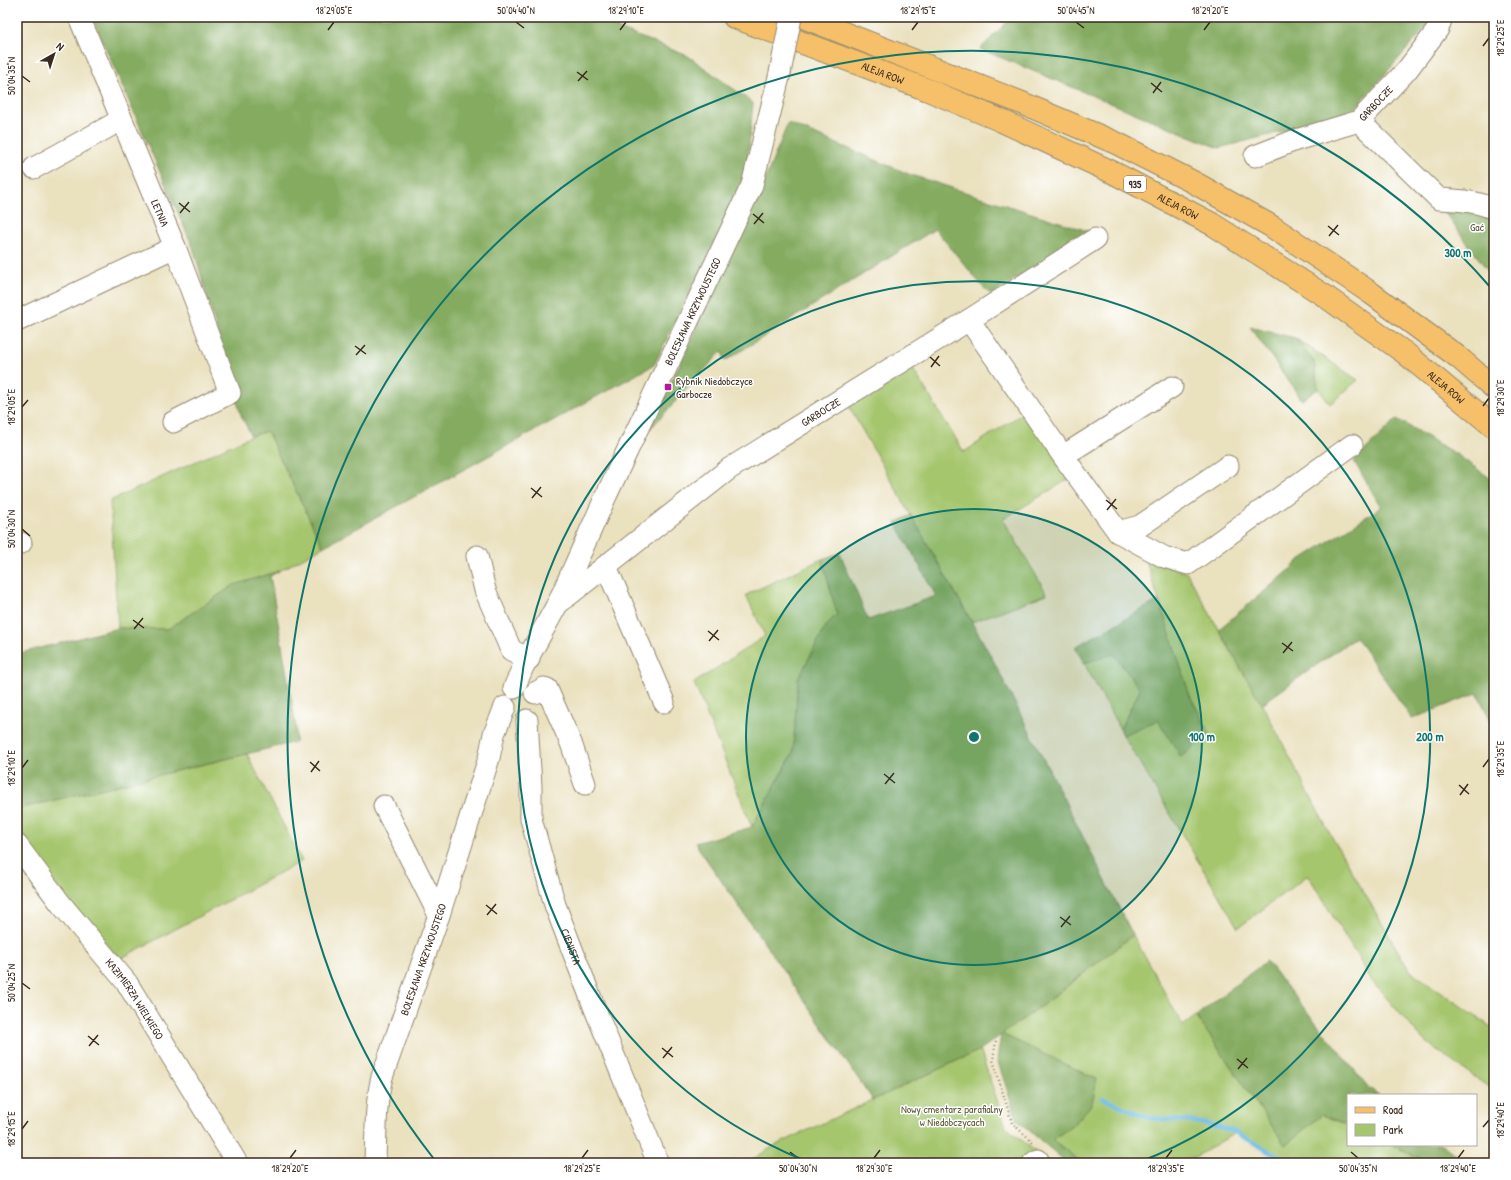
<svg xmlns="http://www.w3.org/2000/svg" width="1511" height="1180" font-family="'Patrick Hand',sans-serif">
<rect width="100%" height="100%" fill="#fff"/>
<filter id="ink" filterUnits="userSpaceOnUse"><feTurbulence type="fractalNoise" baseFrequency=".025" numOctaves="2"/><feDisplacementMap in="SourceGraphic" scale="8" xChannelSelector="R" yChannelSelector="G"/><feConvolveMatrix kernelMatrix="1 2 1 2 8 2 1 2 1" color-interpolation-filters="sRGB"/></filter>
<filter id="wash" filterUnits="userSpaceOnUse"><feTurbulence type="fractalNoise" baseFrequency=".012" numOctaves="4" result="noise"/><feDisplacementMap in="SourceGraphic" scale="16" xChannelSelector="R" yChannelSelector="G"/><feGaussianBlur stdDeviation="0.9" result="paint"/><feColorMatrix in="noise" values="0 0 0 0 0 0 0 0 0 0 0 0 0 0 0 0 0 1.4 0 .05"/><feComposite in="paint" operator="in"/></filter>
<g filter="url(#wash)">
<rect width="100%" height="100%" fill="#eae1bf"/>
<!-- green -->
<g fill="#a6c66e" stroke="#707846">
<path d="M 1295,338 L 1358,380 L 1330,404 L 1318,389 L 1314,362 Z"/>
<path d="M 911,366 L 964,452 L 1026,411 L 1072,477 L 1003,519 L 1047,594 L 972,622 L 848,405 Z"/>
<path d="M 267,431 L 323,547 L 270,576 L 234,585 L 168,629 L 118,628 L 110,501 L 251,436 Z"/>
<path d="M 1145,558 L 1187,573 L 1241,669 L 1262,704 L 1329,832 L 1409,970 L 1494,1029 L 1494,1091 L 1422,1039 L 1372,981 L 1308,875 L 1238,928 L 1123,735 L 1158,719 L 1210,734 L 1190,696 Z"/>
<path d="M 822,559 L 837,614 L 826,626 L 798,679 L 793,753 L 752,827 L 694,683 L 765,636 L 746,595 Z"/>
<path d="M 1114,654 L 1140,690 L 1120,729 L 1084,663 Z"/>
<path d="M 247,754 L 302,861 L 120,959 L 45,876 L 17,834 L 17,809 Z"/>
<path d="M 1133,935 L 1183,1026 L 1196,1016 L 1285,1144 L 1322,1115 L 1348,1125 L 1348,1145 L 1393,1145 L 1429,1163 L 1290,1163 L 1235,1133 L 1185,1163 L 1082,1163 L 1053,1140 L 1077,1121 L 1001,1034 L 1044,1004 Z"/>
<path d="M 980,1050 L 1006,1127 L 1049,1163 L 748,1162 L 774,1146 Z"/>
</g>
<!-- forest -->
<g fill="#84ab61" stroke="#606a40">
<path d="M 92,17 L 589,17 L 688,56 L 753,103 L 746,178 L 654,365 L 323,547 L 267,431 L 251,436 L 241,415 L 193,247 Z"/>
<path d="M 1012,17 L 1432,17 L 1430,23 L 1350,114 L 1219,148 L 980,49 Z"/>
<path d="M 788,123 L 911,175 L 1088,231 L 991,295 L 983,287 L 935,229 L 725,361 L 722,351 L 649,430 L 764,182 Z"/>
<path d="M 1439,205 L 1494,215 L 1494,279 Z"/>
<path d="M 1250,327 L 1295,338 L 1314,362 L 1318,389 L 1302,400 Z"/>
<path d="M 1397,419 L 1459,456 L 1494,481 L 1494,727 L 1477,693 L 1412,719 L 1356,637 L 1262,704 L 1241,669 L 1219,629 L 1291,569 L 1297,562 L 1381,507 L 1354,461 Z"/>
<path d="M 911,515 L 991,656 L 1133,935 L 1044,1004 L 1002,1034 L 1097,1079 L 1092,1104 L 1077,1121 L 1053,1140 L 1082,1163 L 1067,1163 L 1017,1120 L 997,1059 L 1001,1035 L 980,1050 L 873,1100 L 695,843 L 752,827 L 793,753 L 798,679 L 826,626 L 837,614 L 822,559 L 840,553 L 868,620 L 936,596 L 896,523 Z"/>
<path d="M 279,571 L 270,576 L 296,727 L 296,742 L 17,809 L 17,654 L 118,628 L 168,629 L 234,585 Z"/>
<path d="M 1159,600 L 1190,696 L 1210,734 L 1181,757 L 1158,720 L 1123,735 L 1120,729 L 1140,690 L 1114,654 L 1084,663 L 1075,647 Z"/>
<path d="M 1266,961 L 1369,1088 L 1379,1095 L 1348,1095 L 1348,1125 L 1322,1115 L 1285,1145 L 1196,1016 Z"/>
<path d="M 1393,1145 L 1443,1145 L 1466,1163 L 1429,1163 Z"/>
</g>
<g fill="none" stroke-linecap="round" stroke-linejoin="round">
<!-- stream -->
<path stroke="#69bae4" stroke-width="4.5" d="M 1102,1098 L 1149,1118 L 1196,1122 L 1219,1127 L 1235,1132 L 1290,1163"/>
</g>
</g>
<g filter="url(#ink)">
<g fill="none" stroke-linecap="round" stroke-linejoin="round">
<defs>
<g id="minor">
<path d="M 1359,121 L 1439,199 C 1458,200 1477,201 1494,209"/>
<path id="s1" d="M 1255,156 L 1296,140 L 1359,121 L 1407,70 L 1438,29 L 1442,17"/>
<path d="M 34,168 L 121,120"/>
<path d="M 969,320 L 1063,456 L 1118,532 L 1140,526 L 1228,466"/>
<path d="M 17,321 L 175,247 L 79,17"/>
<path d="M 173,422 L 230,393 L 175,247"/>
<path d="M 1063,456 L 1172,387"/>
<path d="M 1118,532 L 1164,557 L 1188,564 L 1352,445"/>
<path d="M 17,544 L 21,543"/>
<path d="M 477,556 L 485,590 L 511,650 L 529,659"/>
<path d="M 606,566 L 664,702"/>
<path id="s2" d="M 560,602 L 729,469 L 969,320 L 1095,239"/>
<path id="s3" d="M 514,688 L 523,667 L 558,603 L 606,496 L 752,185 L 780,73"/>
<path d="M 535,693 L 544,688 L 547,689 L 571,743 L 585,784"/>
<path id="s4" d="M 527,720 L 531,786 L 531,819 L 555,905 L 595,1009 L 658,1163"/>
<path d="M 384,806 L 439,915"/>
<path id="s5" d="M 17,845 L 61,904 L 127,983 L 237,1163"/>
<path id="s6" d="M 375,1163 C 376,1134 375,1105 382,1077 L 439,915 L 489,758 L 494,734 L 505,707"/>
<path d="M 1033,1163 L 1038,1160"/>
</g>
<g id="major">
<path id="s7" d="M 734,17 L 928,90 L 1002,121 L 1114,173 L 1212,224 L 1322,294 L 1405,353 L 1494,427"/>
<path d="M 803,17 L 1022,103 L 1116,143 L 1195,183 L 1271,226 L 1371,293 L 1458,357 L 1494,388"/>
</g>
</defs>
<!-- minor casing -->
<use href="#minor" stroke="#92866e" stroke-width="23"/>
<!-- major casing -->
<use href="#major" stroke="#92866e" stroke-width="24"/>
<!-- path -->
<path stroke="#92866e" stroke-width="2.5" stroke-dasharray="1 3" stroke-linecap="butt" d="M 996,1041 L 993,1060 L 1012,1123 L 1034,1143"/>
<!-- minor -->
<use href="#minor" stroke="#fff" stroke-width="21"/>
<!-- major -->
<use href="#major" stroke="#f6c06b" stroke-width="22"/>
<defs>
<path id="minor-bridge" d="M 780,73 L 791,17"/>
</defs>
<!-- minor-bridge casing -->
<use href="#minor-bridge" stroke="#92866e" stroke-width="23" stroke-linecap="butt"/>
<!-- minor-bridge -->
<use href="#minor-bridge" stroke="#fff" stroke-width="21"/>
</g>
</g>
<!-- ticks -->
<path fill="none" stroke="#3b2a1e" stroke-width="1.5" d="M 516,22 L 524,28M 1076,22 L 1084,28M 328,30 L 334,22M 620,30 L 626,22M 912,30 L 918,22M 1204,30 L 1210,22M 1483,46 L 1489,38M 577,72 L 588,80M 22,76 L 30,82M 578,81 L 587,71M 1151,83 L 1162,92M 1153,93 L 1161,82M 179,203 L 190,212M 180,213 L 189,202M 753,214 L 764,223M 754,224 L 763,213M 1328,226 L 1339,235M 1329,236 L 1338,225M 355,346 L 366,354M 356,355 L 365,345M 930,357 L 940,366M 931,367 L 939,356M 1483,406 L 1489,398M 22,407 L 28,400M 531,488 L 542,497M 532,498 L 541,487M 1106,500 L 1117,509M 1107,510 L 1116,499M 22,529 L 30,536M 133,620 L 144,628M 134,629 L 143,618M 708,631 L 719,640M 709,641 L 718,630M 1282,643 L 1293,651M 1283,653 L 1292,642M 310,762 L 320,771M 1483,767 L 1489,759M 22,768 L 28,760M 311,772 L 319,761M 884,774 L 895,783M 885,784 L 894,773M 1459,785 L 1469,794M 1460,795 L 1468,784M 486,905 L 497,914M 487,915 L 496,904M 1060,917 L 1071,925M 1061,927 L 1070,916M 22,983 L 30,989M 88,1036 L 99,1045M 89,1046 L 98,1035M 662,1048 L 673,1057M 663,1058 L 672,1047M 1237,1059 L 1248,1068M 1238,1069 L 1247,1058M 1483,1127 L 1489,1120M 22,1129 L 28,1121M 790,1152 L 798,1158M 1351,1152 L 1358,1158M 290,1158 L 296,1150M 582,1158 L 588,1150M 874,1158 L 880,1150M 1166,1158 L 1172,1150M 1458,1158 L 1464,1150"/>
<!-- distance rings -->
<circle cx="974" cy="737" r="228" fill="#0f766e" fill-opacity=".12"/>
<g fill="none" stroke="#0f766e" stroke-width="2">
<circle cx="974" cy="737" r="228"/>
<path d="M811 1163A456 456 0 1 1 1137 1163"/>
<path d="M434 1159A685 685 0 0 1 1491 288"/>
</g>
<!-- markers -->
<rect fill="#b5179e" stroke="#fff" stroke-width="1.5" x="664" y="383" width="8" height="8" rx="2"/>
<g text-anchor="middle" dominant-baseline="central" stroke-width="3" stroke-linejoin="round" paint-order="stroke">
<!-- shield labels -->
<rect fill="#fff" stroke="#766a62" stroke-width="1" x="1124" y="176" width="22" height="16" rx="3"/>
<g font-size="10" font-weight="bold" fill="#3b2a1e">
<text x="1135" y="184">935</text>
</g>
<!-- street labels -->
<g font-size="11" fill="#3b2a1e" stroke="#fff">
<text stroke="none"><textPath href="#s7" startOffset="159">ALEJA ROW</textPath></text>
<text stroke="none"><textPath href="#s1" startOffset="134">GARBOCZE</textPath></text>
<text stroke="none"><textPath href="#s7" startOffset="483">ALEJA ROW</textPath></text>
<text transform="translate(160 213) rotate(67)">LETNIA</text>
<text stroke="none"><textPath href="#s3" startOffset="417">BOLESŁAWA KRZYWOUSTEGO</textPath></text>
<text stroke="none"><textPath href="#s7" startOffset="807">ALEJA ROW</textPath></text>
<text stroke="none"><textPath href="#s2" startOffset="323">GARBOCZE</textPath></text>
<text stroke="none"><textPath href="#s4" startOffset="233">CIENISTA</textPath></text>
<text stroke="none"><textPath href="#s6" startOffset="211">BOLESŁAWA KRZYWOUSTEGO</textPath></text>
<text stroke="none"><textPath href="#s5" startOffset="194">KAZIMIERZA WIELKIEGO</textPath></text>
</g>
<!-- park labels -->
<g font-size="11" fill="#5b5936" stroke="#fff">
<text x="1477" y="227">Gać</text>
<text x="952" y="1109">Nowy cmentarz parafialny<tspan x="952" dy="13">w Niedobczycach</tspan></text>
</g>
<!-- poi labels -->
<g font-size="11" fill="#3b2a1e" stroke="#fff" text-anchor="start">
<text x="676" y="381">Rybnik Niedobczyce<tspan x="676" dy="13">Garbocze</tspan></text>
</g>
</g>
<circle cx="974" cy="737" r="6" fill="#0f766e" stroke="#fff" stroke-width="2"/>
<g font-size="12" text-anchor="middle" font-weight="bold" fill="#0f766e" stroke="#fff" stroke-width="3" stroke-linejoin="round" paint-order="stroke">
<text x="1458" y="257">300 m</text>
<text x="1202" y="741">100 m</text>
<text x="1430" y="741">200 m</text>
</g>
<!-- margin -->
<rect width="1511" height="1180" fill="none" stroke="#fff" stroke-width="44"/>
<!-- legend -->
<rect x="1347" y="1094" width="130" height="52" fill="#ffffff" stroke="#b1aaa5"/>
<rect x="1355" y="1107" width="20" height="6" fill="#f6c06b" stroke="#b1aaa5"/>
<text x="1383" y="1114" font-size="12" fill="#3b2a1e">Road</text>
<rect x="1355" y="1124" width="20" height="12" fill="#a6c66e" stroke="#b1aaa5"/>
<text x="1383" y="1134" font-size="12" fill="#3b2a1e">Park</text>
<!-- north arrow -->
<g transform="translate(54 54) rotate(39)" stroke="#ffffff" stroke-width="3" paint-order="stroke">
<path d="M0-3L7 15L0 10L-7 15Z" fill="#3b2a1e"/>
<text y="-6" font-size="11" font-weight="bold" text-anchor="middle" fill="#3b2a1e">N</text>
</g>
<rect x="22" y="22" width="1467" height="1136" fill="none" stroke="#3b2a1e" stroke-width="1.5"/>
<g font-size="10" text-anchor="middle" fill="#3b2a1e">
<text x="334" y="14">18°29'05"E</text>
<text x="516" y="14">50°04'40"N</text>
<text x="626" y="14">18°29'10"E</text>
<text x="918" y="14">18°29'15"E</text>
<text x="1076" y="14">50°04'45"N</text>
<text x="1210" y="14">18°29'20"E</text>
<text transform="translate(1500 38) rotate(-90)" y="4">18°29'25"E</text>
<text transform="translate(11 76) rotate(-90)" y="4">50°04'35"N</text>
<text transform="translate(1500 398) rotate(-90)" y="4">18°29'30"E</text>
<text transform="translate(11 407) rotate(-90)" y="4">18°29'05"E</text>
<text transform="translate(11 529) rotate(-90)" y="4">50°04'30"N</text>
<text transform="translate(1500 759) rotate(-90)" y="4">18°29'35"E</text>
<text transform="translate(11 768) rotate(-90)" y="4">18°29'10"E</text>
<text transform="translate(11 983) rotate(-90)" y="4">50°04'25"N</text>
<text transform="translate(1500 1120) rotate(-90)" y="4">18°29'40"E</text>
<text transform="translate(11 1129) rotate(-90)" y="4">18°29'15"E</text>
<text x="290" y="1172">18°29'20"E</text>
<text x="582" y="1172">18°29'25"E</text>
<text x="798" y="1172">50°04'30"N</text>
<text x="874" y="1172">18°29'30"E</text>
<text x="1166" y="1172">18°29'35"E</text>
<text x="1358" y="1172">50°04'35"N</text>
<text x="1458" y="1172">18°29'40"E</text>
</g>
</svg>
